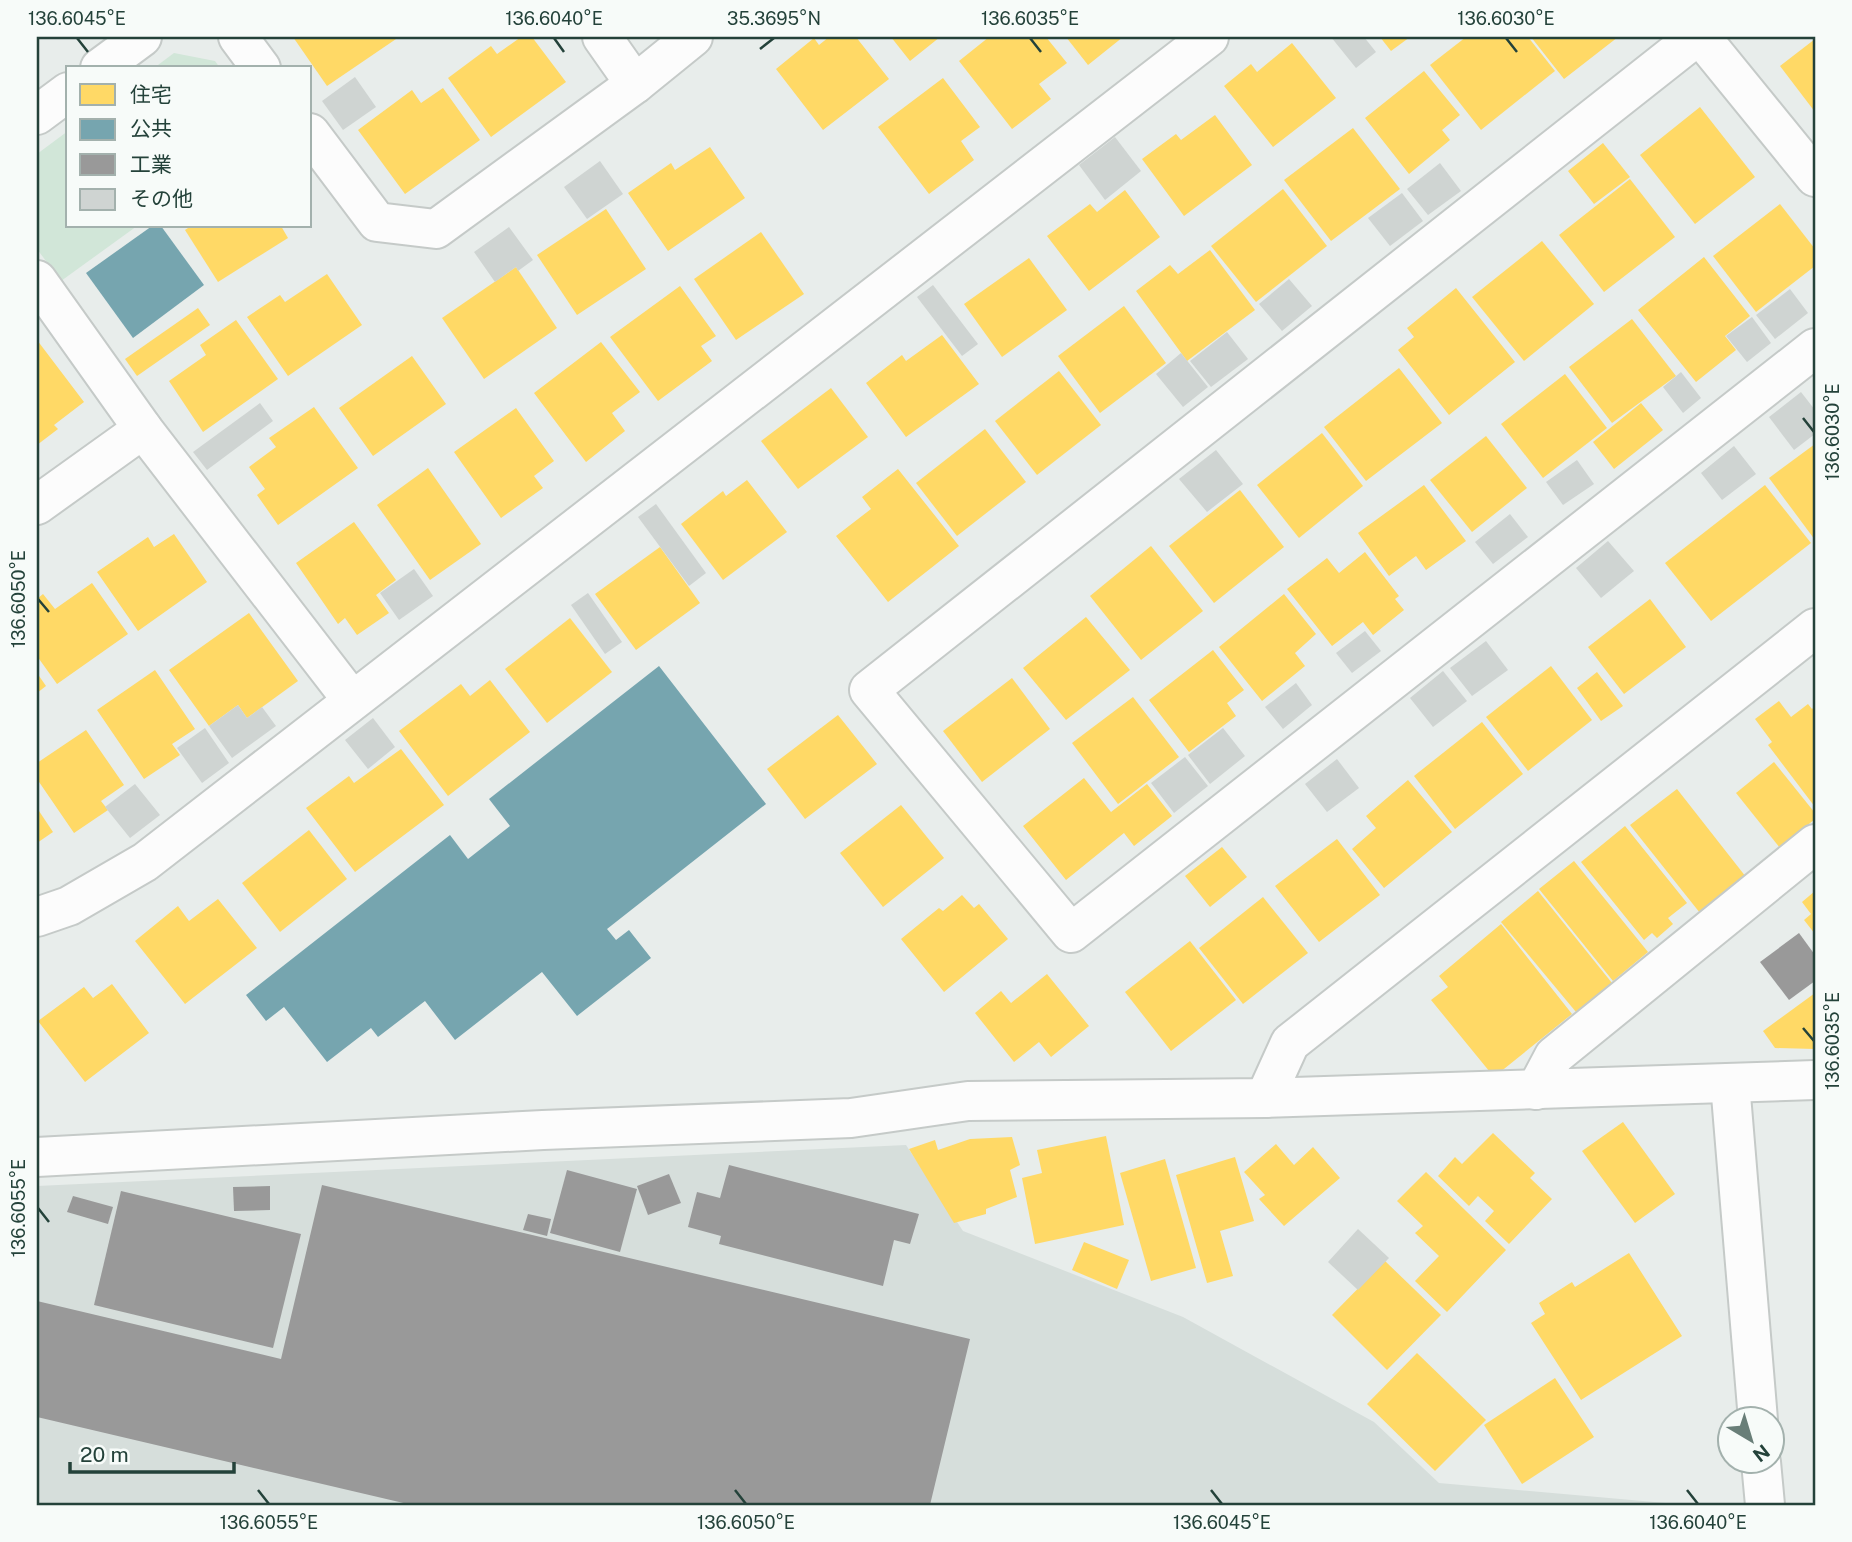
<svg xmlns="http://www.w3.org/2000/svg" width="1852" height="1542" font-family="'Public Sans','Noto Sans JP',sans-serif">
<rect width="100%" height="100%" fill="#e8edeb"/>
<!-- built -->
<path fill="#d6dedb" d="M 906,1145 L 963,1231 L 1183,1317 L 1374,1422 L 1439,1483 L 1688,1505 L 37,1505 L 37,1186 Z"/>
<!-- green -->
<g fill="#d1e6d8">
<path d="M 174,53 L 215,61 L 220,68 L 154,68 Z"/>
<path d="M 68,131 L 68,226 L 137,226 L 61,281 L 37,249 L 37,154 Z"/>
</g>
<!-- homes -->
<g fill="#ffd966">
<path d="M 293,37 L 399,37 L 327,86 Z"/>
<path d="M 521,37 L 532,37 L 566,82 L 491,137 L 448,78 L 491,46 L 497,54 Z"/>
<path d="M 829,37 L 856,37 L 889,79 L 823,130 L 776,69 L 814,38 L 819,45 Z"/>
<path d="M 891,37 L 940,37 L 910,61 Z"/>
<path d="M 989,37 L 1046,37 L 1067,63 L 1039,84 L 1051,99 L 1012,129 L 959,61 Z"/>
<path d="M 1066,37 L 1123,37 L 1088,65 Z"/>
<path d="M 1380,37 L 1410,37 L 1391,51 Z"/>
<path d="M 1466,37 L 1528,37 L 1555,71 L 1481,130 L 1430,65 Z"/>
<path d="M 1531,37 L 1618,37 L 1564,79 Z"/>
<path d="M 1815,39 L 1815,112 L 1780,66 Z"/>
<path d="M 1292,43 L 1336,98 L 1273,147 L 1224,86 L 1251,64 L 1257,72 Z"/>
<path d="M 1424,71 L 1460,115 L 1442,130 L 1450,140 L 1409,174 L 1365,118 Z"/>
<path d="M 943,78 L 980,127 L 961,141 L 974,160 L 929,194 L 878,127 Z"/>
<path d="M 443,88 L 480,140 L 405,194 L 358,130 L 412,90 L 421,103 Z"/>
<path d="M 1700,107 L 1755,177 L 1695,224 L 1640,155 Z"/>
<path d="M 1215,115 L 1252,165 L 1184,216 L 1142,159 L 1176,134 L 1181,140 Z"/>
<path d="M 1353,128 L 1400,189 L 1331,241 L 1284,180 Z"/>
<path d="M 1603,143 L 1630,177 L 1594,204 L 1568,171 Z"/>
<path d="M 710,147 L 745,198 L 668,251 L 628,193 L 671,163 L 675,170 Z"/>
<path d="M 1630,179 L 1675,237 L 1604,292 L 1559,235 Z"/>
<path d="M 1283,189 L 1327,246 L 1256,302 L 1211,246 Z"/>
<path d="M 1125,190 L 1160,237 L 1089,291 L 1047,236 L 1090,204 L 1097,212 Z"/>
<path d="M 1780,204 L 1815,249 L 1815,266 L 1756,312 L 1713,256 Z"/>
<path d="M 606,209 L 646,269 L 577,315 L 537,255 Z"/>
<path d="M 191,226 L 281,226 L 288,238 L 218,282 L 185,230 Z"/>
<path d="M 761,232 L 804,294 L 736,340 L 694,279 Z"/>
<path d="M 1542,241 L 1594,304 L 1524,361 L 1472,297 Z"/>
<path d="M 1210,250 L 1255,310 L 1187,361 L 1136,291 L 1170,265 L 1178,274 Z"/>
<path d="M 1704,257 L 1750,316 L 1725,336 L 1736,350 L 1696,382 L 1638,310 Z"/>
<path d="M 1029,258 L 1067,310 L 1002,357 L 964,304 Z"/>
<path d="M 516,267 L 557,328 L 484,379 L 442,318 Z"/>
<path d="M 327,274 L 362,325 L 288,376 L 247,317 L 280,295 L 285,302 Z"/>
<path d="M 680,286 L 716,336 L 701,346 L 712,361 L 658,401 L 610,337 Z"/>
<path d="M 1456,288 L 1515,362 L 1449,415 L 1398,350 L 1414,337 L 1407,328 Z"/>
<path d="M 1124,306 L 1166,363 L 1100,413 L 1058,356 Z"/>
<path d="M 198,308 L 210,325 L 137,376 L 125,359 Z"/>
<path d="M 1632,319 L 1676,376 L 1612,423 L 1569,367 Z"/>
<path d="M 236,320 L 278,379 L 203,432 L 169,381 L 206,355 L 200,345 Z"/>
<path d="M 942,335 L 979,384 L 906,437 L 866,383 L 902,355 L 906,361 Z"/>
<path d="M 37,340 L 84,402 L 54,425 L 58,429 L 37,445 Z"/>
<path d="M 601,342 L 640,392 L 612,413 L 625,431 L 586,462 L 534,393 Z"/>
<path d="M 412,356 L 446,404 L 373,456 L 339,408 Z"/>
<path d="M 1399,368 L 1442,423 L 1366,481 L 1324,427 Z"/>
<path d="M 1059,371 L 1101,425 L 1037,475 L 995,421 Z"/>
<path d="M 1565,374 L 1607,428 L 1543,478 L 1501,424 Z"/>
<path d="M 831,388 L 868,437 L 798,489 L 761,441 Z"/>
<path d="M 1641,403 L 1663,430 L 1614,469 L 1593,442 Z"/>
<path d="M 314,407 L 358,468 L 278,525 L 257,495 L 265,489 L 249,467 L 276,447 L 269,438 Z"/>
<path d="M 516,408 L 554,461 L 534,476 L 543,488 L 501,518 L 454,452 Z"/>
<path d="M 985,429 L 1026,482 L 957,536 L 916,483 Z"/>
<path d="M 1322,433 L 1363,486 L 1299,538 L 1257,485 Z"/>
<path d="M 1486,436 L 1527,488 L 1472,532 L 1430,480 Z"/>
<path d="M 1815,444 L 1815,540 L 1769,478 Z"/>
<path d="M 428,468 L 481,544 L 430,580 L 377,505 Z"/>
<path d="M 898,469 L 959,546 L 888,602 L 836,536 L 871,509 L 862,497 Z"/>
<path d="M 747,480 L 787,532 L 723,580 L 681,524 L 723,491 L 726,496 Z"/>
<path d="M 1424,485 L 1466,541 L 1426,570 L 1416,556 L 1389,576 L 1358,533 Z"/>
<path d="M 1765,485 L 1811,543 L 1711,621 L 1665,563 Z"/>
<path d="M 1240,490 L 1284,547 L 1214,603 L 1169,546 Z"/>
<path d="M 354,522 L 396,580 L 376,595 L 389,613 L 357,635 L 345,618 L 338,624 L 296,563 Z"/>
<path d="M 174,534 L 207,582 L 138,631 L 97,572 L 148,537 L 154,547 Z"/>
<path d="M 1151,546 L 1203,611 L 1141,660 L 1090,596 Z"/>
<path d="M 660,547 L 700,603 L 636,650 L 595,594 Z"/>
<path d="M 1365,552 L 1399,596 L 1395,599 L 1404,610 L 1373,635 L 1363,622 L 1332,646 L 1287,589 L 1327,558 L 1339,573 Z"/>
<path d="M 92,583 L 128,634 L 57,684 L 37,656 L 37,599 L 43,594 L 55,609 Z"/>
<path d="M 1284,594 L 1316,634 L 1295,653 L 1305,666 L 1262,701 L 1219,647 Z"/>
<path d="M 1650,599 L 1686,647 L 1624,694 L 1588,647 Z"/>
<path d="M 249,613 L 298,681 L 247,718 L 238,705 L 209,726 L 169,670 Z"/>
<path d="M 1086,617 L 1130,670 L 1066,720 L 1023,668 Z"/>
<path d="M 570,618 L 612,672 L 547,723 L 505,669 Z"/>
<path d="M 1213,650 L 1244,690 L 1227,703 L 1236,716 L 1189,752 L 1149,700 Z"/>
<path d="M 1551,666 L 1592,720 L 1528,771 L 1486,717 Z"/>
<path d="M 155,670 L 195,729 L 172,744 L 180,755 L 144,779 L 97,710 Z"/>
<path d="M 1597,672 L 1623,706 L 1601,721 L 1577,688 Z"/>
<path d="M 37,673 L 46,686 L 37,693 Z"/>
<path d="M 1012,678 L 1050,729 L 982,782 L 943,731 Z"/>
<path d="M 490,680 L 530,732 L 448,796 L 399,731 L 461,684 L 470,696 Z"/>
<path d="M 1133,697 L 1179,757 L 1118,804 L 1072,743 Z"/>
<path d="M 1779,701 L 1791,717 L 1808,704 L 1812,709 L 1815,706 L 1815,807 L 1768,745 L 1772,742 L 1755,719 Z"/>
<path d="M 838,715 L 877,764 L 805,819 L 767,769 Z"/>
<path d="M 1482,722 L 1523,774 L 1455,829 L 1414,776 Z"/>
<path d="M 86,730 L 124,785 L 101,801 L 108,810 L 74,833 L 37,779 L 37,763 Z"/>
<path d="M 401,749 L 444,805 L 355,872 L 306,808 L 349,776 L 354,783 Z"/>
<path d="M 1774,762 L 1815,813 L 1815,819 L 1780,848 L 1736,793 Z"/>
<path d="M 1084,778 L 1111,812 L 1147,784 L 1172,816 L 1134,846 L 1124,833 L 1066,880 L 1023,826 Z"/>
<path d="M 1408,780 L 1452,832 L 1384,888 L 1352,849 L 1376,828 L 1366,816 Z"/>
<path d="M 1677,789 L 1746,877 L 1700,913 L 1630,825 Z"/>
<path d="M 901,805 L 944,858 L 883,907 L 840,853 Z"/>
<path d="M 37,808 L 53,832 L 37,843 Z"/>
<path d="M 1625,826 L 1687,903 L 1668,918 L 1673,924 L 1657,938 L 1652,933 L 1644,940 L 1581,862 Z"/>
<path d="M 309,830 L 347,879 L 280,932 L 242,883 Z"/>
<path d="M 1337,839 L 1380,895 L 1319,942 L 1275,886 Z"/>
<path d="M 1222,847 L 1247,877 L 1210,907 L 1185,876 Z"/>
<path d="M 1574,861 L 1648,952 L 1613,981 L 1539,889 Z"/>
<path d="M 1538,891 L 1612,983 L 1576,1012 L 1501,922 Z"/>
<path d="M 1815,891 L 1815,934 L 1804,920 L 1811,914 L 1802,902 Z"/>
<path d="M 962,895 L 974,908 L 979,904 L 1008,939 L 944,992 L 901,939 L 939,908 L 943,911 Z"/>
<path d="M 1263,897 L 1308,953 L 1243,1004 L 1199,948 Z"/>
<path d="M 218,899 L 257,948 L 185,1004 L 135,941 L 178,906 L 189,921 Z"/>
<path d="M 1501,924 L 1572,1014 L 1494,1077 L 1431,1000 L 1448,987 L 1439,976 Z"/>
<path d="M 1190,941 L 1236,1000 L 1171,1051 L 1125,992 Z"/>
<path d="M 1047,974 L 1089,1026 L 1051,1057 L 1039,1042 L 1014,1062 L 975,1013 L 1001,991 L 1011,1003 Z"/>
<path d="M 112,984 L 149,1033 L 85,1082 L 38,1021 L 84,987 L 93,998 Z"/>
<path d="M 1815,993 L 1815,1049 L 1775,1048 L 1763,1031 Z"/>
<path d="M 1623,1122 L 1675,1194 L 1635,1223 L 1582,1151 Z"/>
<path d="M 1493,1133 L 1535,1173 L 1530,1178 L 1552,1199 L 1509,1244 L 1485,1221 L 1494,1211 L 1478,1196 L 1469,1206 L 1438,1176 L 1455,1157 L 1462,1164 Z"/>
<path d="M 1106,1136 L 1124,1225 L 1035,1244 L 1022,1178 L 1042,1173 L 1037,1150 Z"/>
<path d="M 1012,1137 L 1020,1165 L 1010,1170 L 1017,1197 L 986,1209 L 986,1214 L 954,1223 L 909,1149 L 935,1140 L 938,1150 L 970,1139 Z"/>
<path d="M 1276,1144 L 1294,1165 L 1313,1147 L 1340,1178 L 1284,1226 L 1259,1199 L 1265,1195 L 1244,1172 Z"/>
<path d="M 1235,1157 L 1254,1221 L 1220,1231 L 1233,1276 L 1207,1283 L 1176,1175 Z"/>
<path d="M 1165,1159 L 1196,1268 L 1151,1281 L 1120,1173 Z"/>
<path d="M 1426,1172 L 1506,1250 L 1447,1312 L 1415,1281 L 1439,1256 L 1415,1233 L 1423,1226 L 1397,1201 Z"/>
<path d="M 1084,1242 L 1129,1260 L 1117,1289 L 1072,1270 Z"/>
<path d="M 1629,1253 L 1682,1336 L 1581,1400 L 1531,1323 L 1545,1314 L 1539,1303 L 1572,1282 L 1575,1287 Z"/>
<path d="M 1385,1261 L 1441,1315 L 1387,1370 L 1332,1315 Z"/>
<path d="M 1417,1353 L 1486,1420 L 1435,1471 L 1367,1404 Z"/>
<path d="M 1555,1378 L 1594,1437 L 1522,1484 L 1484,1425 Z"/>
</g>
<!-- public -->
<g fill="#76a5af">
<path d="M 152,226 L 161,226 L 204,285 L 133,338 L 86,273 Z"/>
<path d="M 659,666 L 766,804 L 607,929 L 616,940 L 629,930 L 651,958 L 577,1016 L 542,972 L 455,1040 L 425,1001 L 378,1037 L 371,1028 L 327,1062 L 284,1007 L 266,1021 L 246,995 L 450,835 L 468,859 L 510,826 L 489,799 Z"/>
</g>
<!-- industry -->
<g fill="#999">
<path d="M 1799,933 L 1815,955 L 1815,981 L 1789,1000 L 1760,962 Z"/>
<path d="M 729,1165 L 919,1214 L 910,1244 L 894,1240 L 883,1286 L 719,1244 L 721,1236 L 688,1227 L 697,1192 L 720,1198 Z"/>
<path d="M 567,1170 L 637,1189 L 620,1252 L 550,1233 Z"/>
<path d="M 669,1174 L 681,1203 L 648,1215 L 637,1186 Z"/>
<path d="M 322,1185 L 970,1339 L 930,1505 L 412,1505 L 37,1417 L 37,1301 L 281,1359 Z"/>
<path d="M 270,1186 L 270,1210 L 234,1211 L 233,1187 Z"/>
<path d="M 121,1191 L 301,1234 L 273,1348 L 94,1305 Z"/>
<path d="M 73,1196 L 113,1207 L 108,1224 L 67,1212 Z"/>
<path d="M 528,1214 L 551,1219 L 547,1236 L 523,1230 Z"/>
</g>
<!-- building -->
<g fill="#cfd4d2">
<path d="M 1331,37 L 1364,37 L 1376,52 L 1356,68 Z"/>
<path d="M 355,77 L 376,107 L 343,130 L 322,101 Z"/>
<path d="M 1115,137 L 1141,171 L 1105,200 L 1079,165 Z"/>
<path d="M 600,161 L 623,194 L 587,219 L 564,187 Z"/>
<path d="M 1440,163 L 1461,191 L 1428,215 L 1407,189 Z"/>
<path d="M 1402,193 L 1423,221 L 1390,246 L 1368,218 Z"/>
<path d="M 509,227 L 533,260 L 518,271 L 516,267 L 495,282 L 474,252 Z"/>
<path d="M 1289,279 L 1312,306 L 1282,331 L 1259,304 Z"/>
<path d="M 933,285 L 978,344 L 962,356 L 917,297 Z"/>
<path d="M 1790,289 L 1808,313 L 1775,339 L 1756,315 Z"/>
<path d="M 1752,317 L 1771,343 L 1747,362 L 1726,336 Z"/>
<path d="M 1227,332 L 1248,359 L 1211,387 L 1190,361 Z"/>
<path d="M 1181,353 L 1208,387 L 1183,407 L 1156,374 Z"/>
<path d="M 1681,372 L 1701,398 L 1683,413 L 1663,387 Z"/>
<path d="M 1801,392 L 1815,410 L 1815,434 L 1794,450 L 1769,417 Z"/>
<path d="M 260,403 L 273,421 L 207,470 L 193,452 Z"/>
<path d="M 1734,446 L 1756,474 L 1722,500 L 1701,473 Z"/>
<path d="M 1216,450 L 1243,484 L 1207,512 L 1179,479 Z"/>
<path d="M 1577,460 L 1594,484 L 1563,505 L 1546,482 Z"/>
<path d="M 656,504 L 706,573 L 689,586 L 638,517 Z"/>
<path d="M 1510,514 L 1528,537 L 1493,564 L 1475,542 Z"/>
<path d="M 1608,541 L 1634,571 L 1601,598 L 1576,568 Z"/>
<path d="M 414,569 L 433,596 L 399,620 L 380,593 Z"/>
<path d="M 588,593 L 622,642 L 605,654 L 571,605 Z"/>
<path d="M 1365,631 L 1381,651 L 1352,673 L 1336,653 Z"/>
<path d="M 1486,641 L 1508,670 L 1472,696 L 1450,668 Z"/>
<path d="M 1443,671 L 1467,701 L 1433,727 L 1410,698 Z"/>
<path d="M 1296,683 L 1312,705 L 1283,729 L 1265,707 Z"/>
<path d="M 238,705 L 247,718 L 262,707 L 276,726 L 232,758 L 209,726 Z"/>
<path d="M 373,718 L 395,747 L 368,769 L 345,740 Z"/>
<path d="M 205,728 L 229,763 L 202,783 L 177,748 Z"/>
<path d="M 1223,728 L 1245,756 L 1210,784 L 1188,755 Z"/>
<path d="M 1185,757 L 1208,786 L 1174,813 L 1151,783 Z"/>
<path d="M 1337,759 L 1359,788 L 1327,812 L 1305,784 Z"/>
<path d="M 135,784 L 160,815 L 130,838 L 105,807 Z"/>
<path d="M 1358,1229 L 1389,1258 L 1358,1290 L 1328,1262 Z"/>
</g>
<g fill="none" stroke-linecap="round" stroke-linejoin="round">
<defs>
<g id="minor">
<path d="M 238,37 L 261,68"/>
<path d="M 602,37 L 635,84"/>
<path d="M 1696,37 L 869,690 L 1071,933 L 1815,348"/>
<path d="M 1701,37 L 1815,177"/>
<path d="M 100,68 L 142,37"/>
<path d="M 37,115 L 68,92"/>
<path d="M 310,133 L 377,222 L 436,229 L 635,84 L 693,37"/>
<path d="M 37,280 L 143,429 L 352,700"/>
<path d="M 37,505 L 143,429"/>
<path d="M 37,917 L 69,906 L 145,862 L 1209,37"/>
<path d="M 1730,1083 L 1758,1420"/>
<path d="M 1536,1090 L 1554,1056 L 1815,844"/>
<path d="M 37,1157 L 543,1130 L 851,1118 L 968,1101 L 1265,1098 L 1815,1080"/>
<path d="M 1761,1462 L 1765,1505"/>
</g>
<path id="tertiary" d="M 1265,1098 L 1290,1043 L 1815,628"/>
</defs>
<!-- minor casing -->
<use href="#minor" stroke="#c5cac8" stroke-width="42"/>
<!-- tertiary casing -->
<use href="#tertiary" stroke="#c5cac8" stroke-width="42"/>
<!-- minor -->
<use href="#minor" stroke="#fcfcfc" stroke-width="38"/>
<!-- tertiary -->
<use href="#tertiary" stroke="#fcfcfc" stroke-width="38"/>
</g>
<!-- ticks -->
<path fill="none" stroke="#24423a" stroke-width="2.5" d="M 77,38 L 88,52M 554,38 L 564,52M 1030,38 L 1041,52M 1506,38 L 1517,52M 760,49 L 774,38M 1803,418 L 1814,432M 38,599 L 49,612M 1803,1028 L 1814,1041M 38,1208 L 49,1222M 258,1490 L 269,1504M 735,1490 L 746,1504M 1211,1490 L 1222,1504M 1687,1490 L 1698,1504"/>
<!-- border -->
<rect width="1852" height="1542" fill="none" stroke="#f7fbf9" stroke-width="77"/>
<!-- legend -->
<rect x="66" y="66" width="245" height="161" fill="#f7fbf9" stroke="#a3b1ad" stroke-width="2"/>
<rect x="80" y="84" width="35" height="21" fill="#ffd966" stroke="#a3b1ad" stroke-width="2"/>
<text x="130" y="102" font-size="21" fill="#24423a">住宅</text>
<rect x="80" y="119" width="35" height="21" fill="#76a5af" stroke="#a3b1ad" stroke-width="2"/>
<text x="130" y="136" font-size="21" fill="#24423a">公共</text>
<rect x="80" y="154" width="35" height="21" fill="#999999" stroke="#a3b1ad" stroke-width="2"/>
<text x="130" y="172" font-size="21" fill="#24423a">工業</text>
<rect x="80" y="189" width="35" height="21" fill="#cfd4d2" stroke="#a3b1ad" stroke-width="2"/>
<text x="130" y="206" font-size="21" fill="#24423a">その他</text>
<!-- north arrow -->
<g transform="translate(1751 1440) rotate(142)"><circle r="33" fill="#f7fbf9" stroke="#a3b1ad" stroke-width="2"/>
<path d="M0-5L12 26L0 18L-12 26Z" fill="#697e78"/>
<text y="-10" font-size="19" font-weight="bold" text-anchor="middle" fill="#24423a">N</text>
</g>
<!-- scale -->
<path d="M70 1462v10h164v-10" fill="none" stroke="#24423a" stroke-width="3.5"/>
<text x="80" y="1462" font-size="21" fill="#24423a" stroke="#f7fbf9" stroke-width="5" paint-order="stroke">20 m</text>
<rect x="38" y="38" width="1776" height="1466" fill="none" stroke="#24423a" stroke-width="2.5"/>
<g font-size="18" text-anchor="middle" fill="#24423a">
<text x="77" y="25">136.6045°E</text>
<text x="554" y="25">136.6040°E</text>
<text x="774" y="25">35.3695°N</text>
<text x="1030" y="25">136.6035°E</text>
<text x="1506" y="25">136.6030°E</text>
<text transform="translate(1833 432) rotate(-90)" y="6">136.6030°E</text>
<text transform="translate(19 599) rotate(-90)" y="6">136.6050°E</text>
<text transform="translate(1833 1041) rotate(-90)" y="6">136.6035°E</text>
<text transform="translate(19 1208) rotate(-90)" y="6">136.6055°E</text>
<text x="269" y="1529">136.6055°E</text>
<text x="746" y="1529">136.6050°E</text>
<text x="1222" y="1529">136.6045°E</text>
<text x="1698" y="1529">136.6040°E</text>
</g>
</svg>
